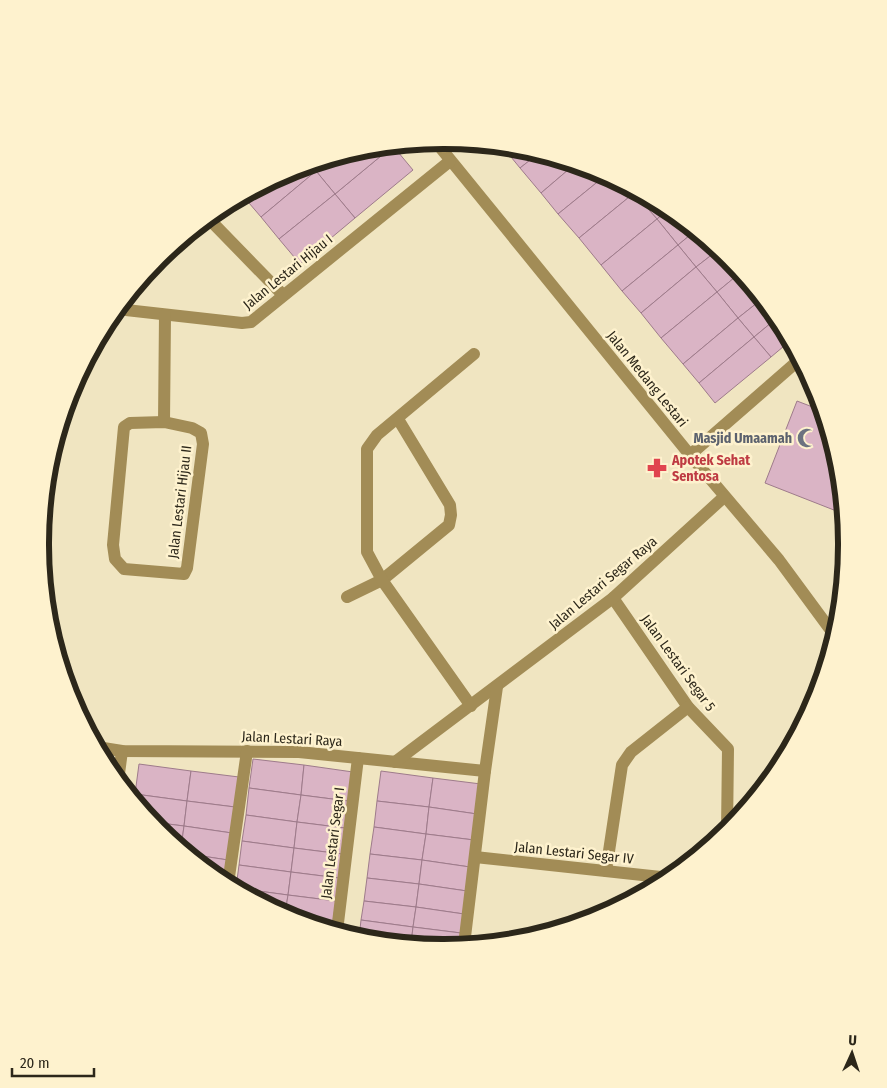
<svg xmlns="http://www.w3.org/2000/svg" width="887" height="1088" font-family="'Fira Sans Condensed',sans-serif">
<rect width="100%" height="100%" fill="#f0e5c1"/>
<!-- building -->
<g fill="#dab4c5" stroke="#9e7b8b">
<path d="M 393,146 L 413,170 L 355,218 L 335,194 Z"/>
<path d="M 393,146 L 335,194 L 316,171 L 332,158 L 365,148 Z"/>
<path d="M 502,146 L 522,148 L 539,153 L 520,168 Z"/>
<path d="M 539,153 L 575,164 L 541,193 L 520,168 Z"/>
<path d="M 332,158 L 316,171 L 311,165 Z"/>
<path d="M 575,164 L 606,175 L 558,214 L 541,193 Z"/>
<path d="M 311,165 L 316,171 L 261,217 L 243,196 L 289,171 Z"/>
<path d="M 316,171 L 335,194 L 279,239 L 261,217 Z"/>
<path d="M 606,175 L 634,193 L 579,238 L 558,214 Z"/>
<path d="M 636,191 L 668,209 L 669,209 L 657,219 L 634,193 Z"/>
<path d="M 634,193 L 657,219 L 601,265 L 579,238 Z"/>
<path d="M 335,194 L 355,218 L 300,264 L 279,239 Z"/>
<path d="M 669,209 L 695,231 L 678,245 L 657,219 Z"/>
<path d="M 657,219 L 678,245 L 622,291 L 601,265 Z"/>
<path d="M 695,231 L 718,250 L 696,267 L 678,245 Z"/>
<path d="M 678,245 L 696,267 L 641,313 L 622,291 Z"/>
<path d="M 718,250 L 740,273 L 717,292 L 696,267 Z"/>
<path d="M 696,267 L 717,292 L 661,338 L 641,313 Z"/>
<path d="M 740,273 L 762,299 L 738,318 L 717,292 Z"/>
<path d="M 717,292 L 738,318 L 683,364 L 661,338 Z"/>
<path d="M 762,299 L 777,318 L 754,337 L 738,318 Z"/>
<path d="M 738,318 L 754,337 L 699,383 L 683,364 Z"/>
<path d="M 777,318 L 790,341 L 771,357 L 754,337 Z"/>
<path d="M 754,337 L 771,357 L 715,403 L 699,383 Z"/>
<path d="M 797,401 L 823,411 L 839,466 L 843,502 L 839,512 L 765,483 Z"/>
<path d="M 253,759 L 304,765 L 301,795 L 249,788 Z"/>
<path d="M 139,764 L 191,771 L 187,801 L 135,794 Z"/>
<path d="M 304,765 L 353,772 L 348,801 L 301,795 Z"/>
<path d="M 191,771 L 239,777 L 235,807 L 187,801 Z"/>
<path d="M 381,771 L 433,778 L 429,807 L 377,801 Z"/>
<path d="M 433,778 L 481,784 L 477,814 L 429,807 Z"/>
<path d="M 249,788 L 301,795 L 297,822 L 246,815 Z"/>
<path d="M 135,794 L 187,801 L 184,826 L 152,822 L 134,800 Z"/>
<path d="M 301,795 L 348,801 L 345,828 L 297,822 Z"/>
<path d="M 187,801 L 235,807 L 232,833 L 184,826 Z"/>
<path d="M 377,801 L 429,807 L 426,834 L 374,827 Z"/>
<path d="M 429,807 L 477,814 L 474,840 L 426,834 Z"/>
<path d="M 246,815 L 297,822 L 294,848 L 242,841 Z"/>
<path d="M 152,822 L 184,826 L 181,848 L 158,829 Z"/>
<path d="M 297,822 L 345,828 L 342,854 L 294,848 Z"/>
<path d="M 184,826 L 232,833 L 228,860 L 189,854 L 181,848 Z"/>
<path d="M 374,827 L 426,834 L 422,860 L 370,854 Z"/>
<path d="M 426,834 L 474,840 L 470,867 L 422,860 Z"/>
<path d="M 242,841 L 294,848 L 291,872 L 239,865 Z"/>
<path d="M 294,848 L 342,854 L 339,878 L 291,872 Z"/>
<path d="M 189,854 L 228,860 L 225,882 L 219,879 Z"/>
<path d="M 370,854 L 422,860 L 419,884 L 367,878 Z"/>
<path d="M 422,860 L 470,867 L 467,891 L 419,884 Z"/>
<path d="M 239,865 L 291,872 L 288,895 L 236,888 Z"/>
<path d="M 291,872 L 339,878 L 336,901 L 288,895 Z"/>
<path d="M 367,878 L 419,884 L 416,907 L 364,901 Z"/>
<path d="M 419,884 L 467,891 L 464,914 L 416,907 Z"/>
<path d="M 236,888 L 288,895 L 285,914 Z"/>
<path d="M 288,895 L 336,901 L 333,921 L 285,914 Z"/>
<path d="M 364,901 L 416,907 L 413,927 L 361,920 Z"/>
<path d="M 416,907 L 464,914 L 461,933 L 413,927 Z"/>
<path d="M 285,915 L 333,921 L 332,930 L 289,917 Z"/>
<path d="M 361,920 L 413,927 L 411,944 L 359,938 Z"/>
<path d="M 413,927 L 461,933 L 460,946 L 443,947 L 411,944 Z"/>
</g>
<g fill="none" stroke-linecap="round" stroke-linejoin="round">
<!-- minor -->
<g stroke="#a28c56" stroke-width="12">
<path d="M 435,141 L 690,455 L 779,560 L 835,636"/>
<path d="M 208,218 L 283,295"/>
<path d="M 117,309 L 242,323 L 251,322 L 450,161"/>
<path d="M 164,422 L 192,428 L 201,433 L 203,444 L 187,568 L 184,574 L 124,569 L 115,559 L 113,545 L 124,427 L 130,423 Z"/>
<path d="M 164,422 L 165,315"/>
<path d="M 690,455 L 800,359"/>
<path d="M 347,597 L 382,580 L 449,525 L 451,515 L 450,505 L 398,419"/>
<path d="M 613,598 L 688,707 L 728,749 L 727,831"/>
<path d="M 471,706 L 382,580 L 367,552 L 367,449 L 377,435 L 474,354"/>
<path d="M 97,747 L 122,751 L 299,752 L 485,771"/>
<path d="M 395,762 L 613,598 L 724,497"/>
<path d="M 118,781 L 122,751"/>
<path d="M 475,857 L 670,878"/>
<path d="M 606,871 L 622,765 L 631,752 L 688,707"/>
<path d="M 228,884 L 247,751"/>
<path d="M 337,931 L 358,758"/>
<path d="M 464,945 L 485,771 L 497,687"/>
</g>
</g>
<!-- icons -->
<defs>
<symbol id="mosque-bare" viewBox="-9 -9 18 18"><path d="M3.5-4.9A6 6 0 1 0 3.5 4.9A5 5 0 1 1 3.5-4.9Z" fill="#6b7280" stroke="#fef2ce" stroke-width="2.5" paint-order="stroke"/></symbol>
<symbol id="pharmacy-bare" viewBox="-9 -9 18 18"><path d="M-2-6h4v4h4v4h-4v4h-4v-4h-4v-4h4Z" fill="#e0444e" stroke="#fef2ce" stroke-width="2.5" paint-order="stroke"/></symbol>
</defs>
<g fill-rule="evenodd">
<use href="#mosque-bare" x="793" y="424" width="28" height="28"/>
<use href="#pharmacy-bare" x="643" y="454" width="28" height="28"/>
</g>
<g text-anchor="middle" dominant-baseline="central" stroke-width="5" stroke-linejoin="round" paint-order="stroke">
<!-- street labels -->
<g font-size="14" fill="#2c271a" stroke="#fef2ce">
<text transform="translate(288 272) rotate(-39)">Jalan Lestari Hijau I</text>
<text transform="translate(647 379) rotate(51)">Jalan Medang Lestari</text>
<text transform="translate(180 502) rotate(-83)">Jalan Lestari Hijau II</text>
<text transform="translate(603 583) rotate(-40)">Jalan Lestari Segar Raya</text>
<text transform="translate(678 663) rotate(54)">Jalan Lestari Segar 5</text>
<text transform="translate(292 739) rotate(3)">Jalan Lestari Raya</text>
<text transform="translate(333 843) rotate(-83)">Jalan Lestari Segar I</text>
<text transform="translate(574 853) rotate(6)">Jalan Lestari Segar IV</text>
</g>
<!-- worship labels -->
<g font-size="14" font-weight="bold" fill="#5b616d" stroke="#fef2ce" text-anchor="end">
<text x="792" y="438">Masjid Umaamah</text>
</g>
<!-- health labels -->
<g font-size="14" font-weight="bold" fill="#be3a42" stroke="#fef2ce" text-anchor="start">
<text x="672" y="460">Apotek Sehat<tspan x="672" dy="16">Sentosa</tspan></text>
</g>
</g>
<!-- crop -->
<path d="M0 0H887V1088H0ZM443 149H444A394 394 0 0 1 838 543V545A394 394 0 0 1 444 939H443A394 394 0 0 1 49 545V543A394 394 0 0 1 443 149Z" fill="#fef2ce" fill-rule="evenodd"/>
<path fill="none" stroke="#2c271a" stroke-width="6" d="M443 149H444A394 394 0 0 1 838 543V545A394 394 0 0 1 444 939H443A394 394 0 0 1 49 545V543A394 394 0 0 1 443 149Z"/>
<!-- north arrow -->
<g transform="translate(852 1053) rotate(3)" stroke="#fef2ce" stroke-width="4" paint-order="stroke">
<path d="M0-4L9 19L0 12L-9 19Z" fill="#2c271a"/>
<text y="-8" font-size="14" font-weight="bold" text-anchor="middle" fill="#2c271a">U</text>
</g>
<!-- scale -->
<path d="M12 1068v8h82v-8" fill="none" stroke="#2c271a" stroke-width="2.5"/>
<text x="20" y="1068" font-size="15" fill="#2c271a" stroke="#fef2ce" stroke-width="4" paint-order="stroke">20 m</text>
</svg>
